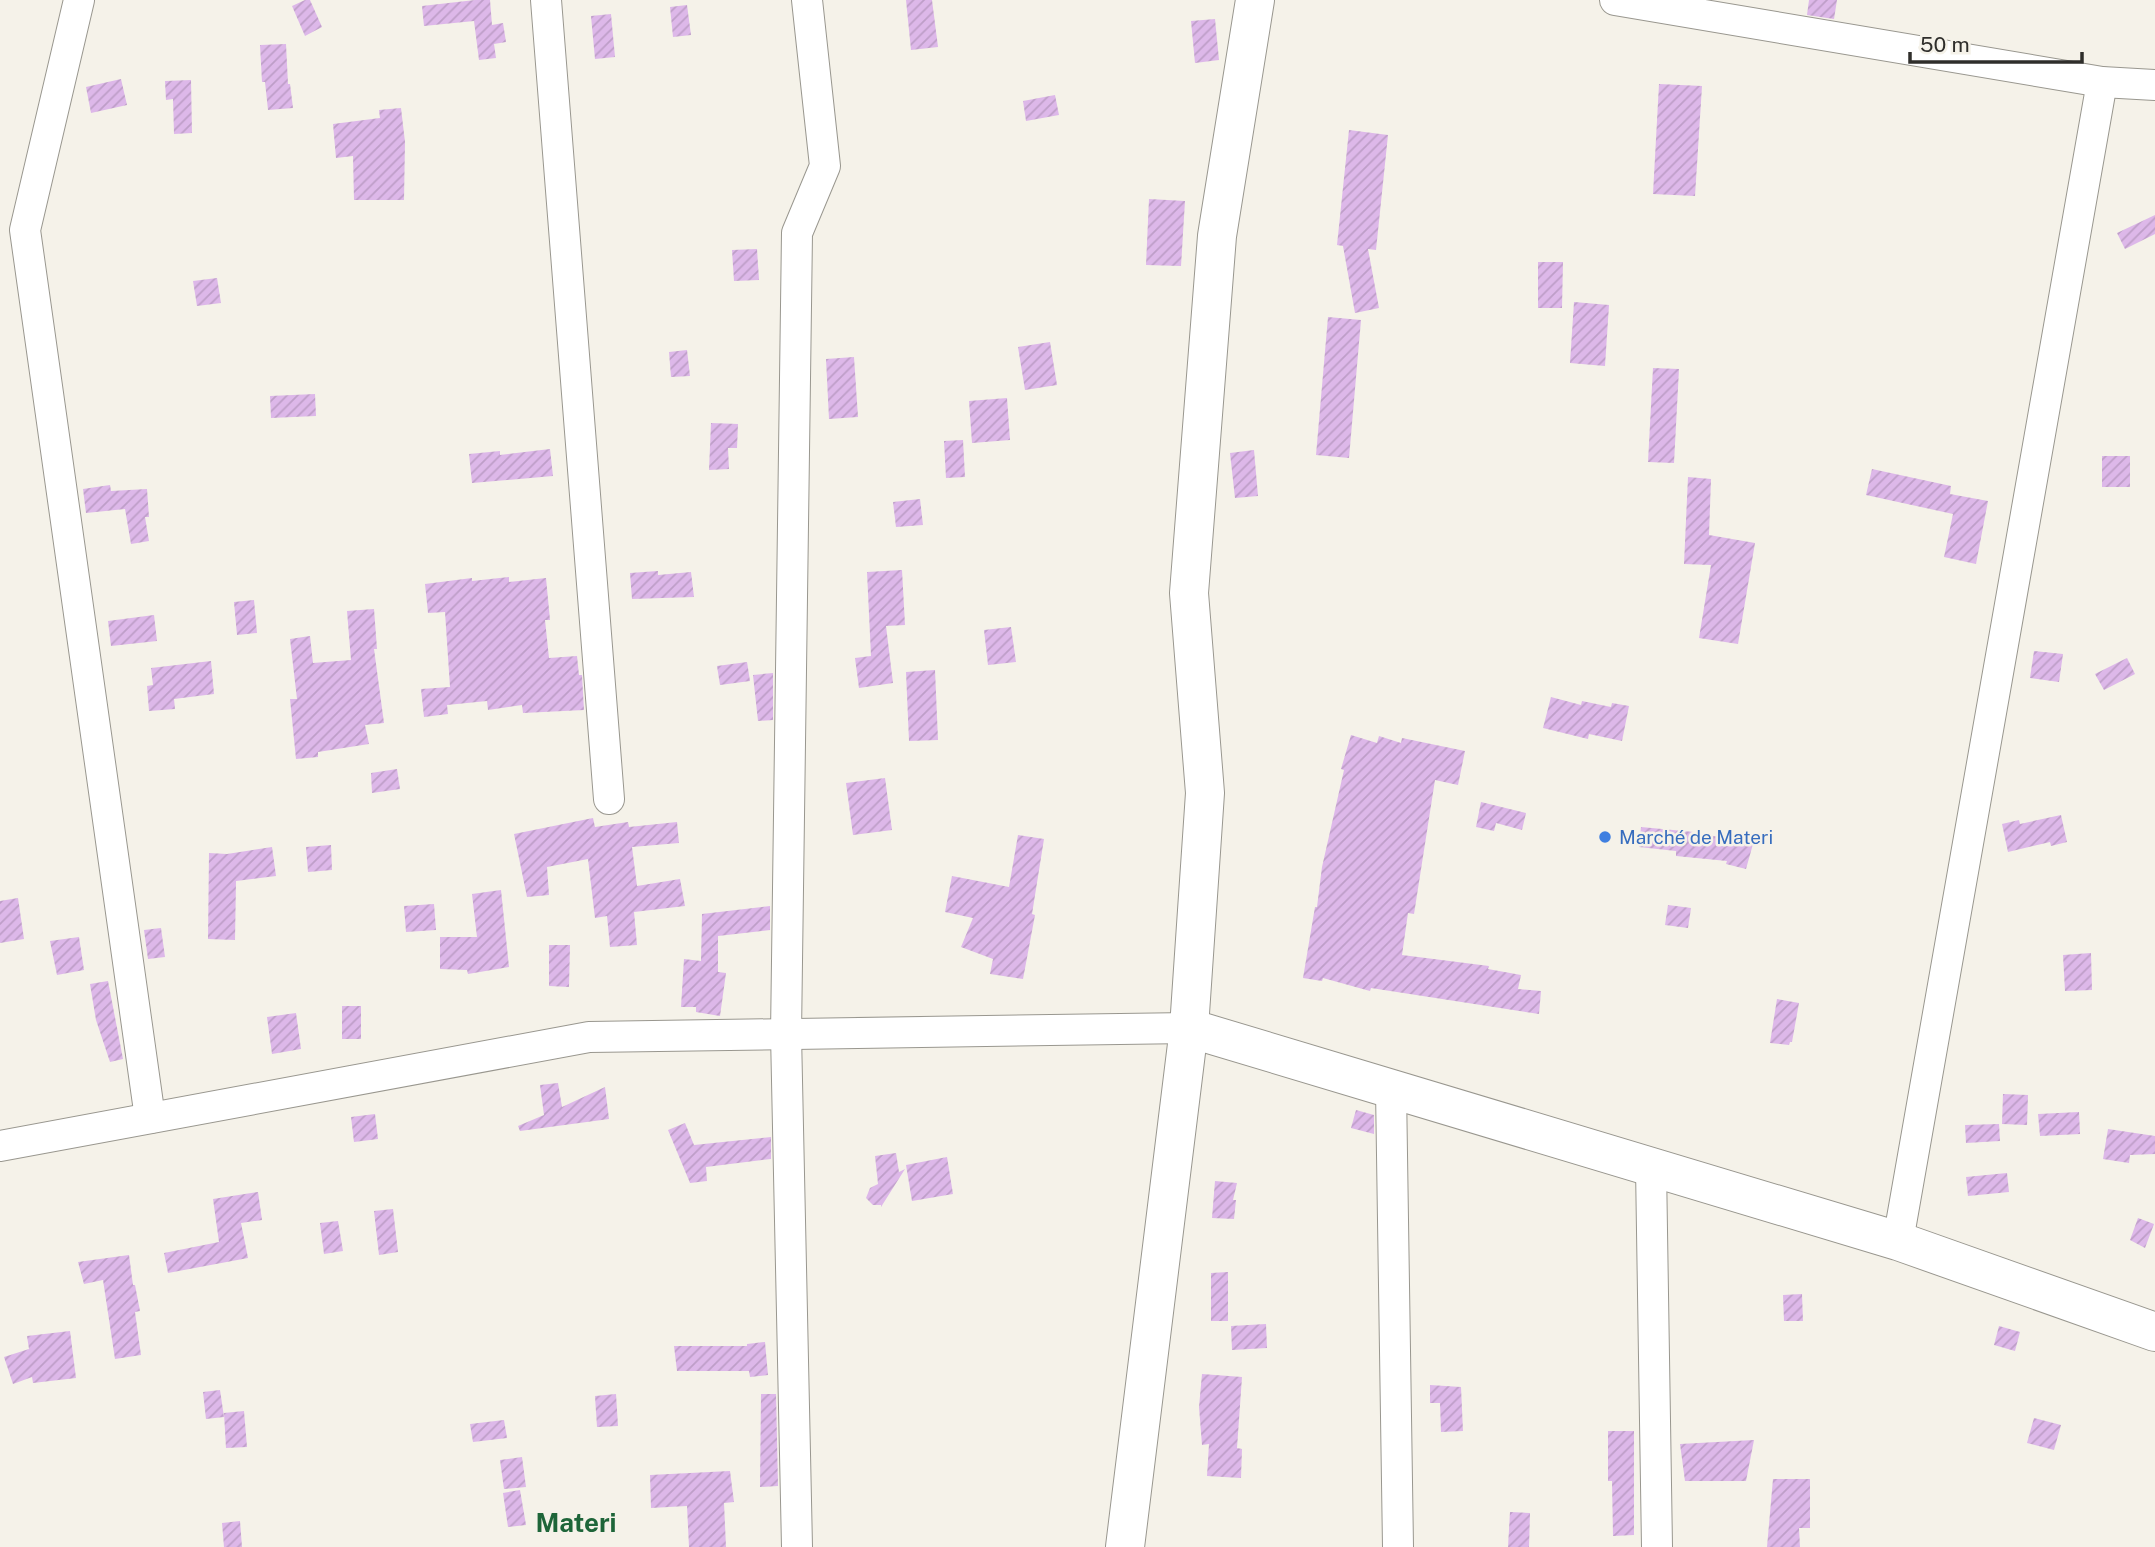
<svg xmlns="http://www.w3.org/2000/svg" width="2155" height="1547" font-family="'Public Sans',sans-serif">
<defs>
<pattern id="building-hatch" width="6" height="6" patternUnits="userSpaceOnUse" patternTransform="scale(1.75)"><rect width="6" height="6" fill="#ddb8e9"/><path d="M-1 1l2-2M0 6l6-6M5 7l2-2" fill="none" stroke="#be9ec8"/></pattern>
</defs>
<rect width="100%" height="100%" fill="#f5f2e9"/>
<!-- building -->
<g fill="url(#building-hatch)">
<path d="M 305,0 L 310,0 L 322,27 L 305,36 L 292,6 Z"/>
<path d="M 475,0 L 490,0 L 492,25 L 503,23 L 506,42 L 494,44 L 496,58 L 479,60 L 474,21 L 424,26 L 422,6 Z"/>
<path d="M 906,0 L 932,0 L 938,47 L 911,50 Z"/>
<path d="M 1809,0 L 1837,0 L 1834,19 L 1807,15 Z"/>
<path d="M 687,5 L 691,35 L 673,37 L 670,7 Z"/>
<path d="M 611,14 L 615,57 L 595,59 L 591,16 Z"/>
<path d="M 1215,19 L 1219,60 L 1195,63 L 1191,21 Z"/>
<path d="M 286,44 L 288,84 L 290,84 L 293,108 L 268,110 L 265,82 L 262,82 L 260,45 Z"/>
<path d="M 121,79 L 127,105 L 91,113 L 86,87 Z"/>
<path d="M 191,80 L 192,133 L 174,134 L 173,99 L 166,100 L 165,81 Z"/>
<path d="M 1659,84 L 1702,86 L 1695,196 L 1653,194 Z"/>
<path d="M 1055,95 L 1059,115 L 1026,121 L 1023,101 Z"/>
<path d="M 401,108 L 405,142 L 404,200 L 354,200 L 353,156 L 336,158 L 333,124 L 380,118 L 379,110 Z"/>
<path d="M 1349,130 L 1388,135 L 1376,250 L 1368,249 L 1379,308 L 1355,313 L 1343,246 L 1337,245 Z"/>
<path d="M 1149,199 L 1185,201 L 1181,266 L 1146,265 Z"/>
<path d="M 2155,215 L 2155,234 L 2125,249 L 2117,233 Z"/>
<path d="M 757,249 L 759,280 L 734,281 L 732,250 Z"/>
<path d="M 1538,262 L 1563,262 L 1562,308 L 1538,308 Z"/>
<path d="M 217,278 L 221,303 L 197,306 L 193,281 Z"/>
<path d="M 1574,302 L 1609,305 L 1605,366 L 1570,363 Z"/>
<path d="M 1328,317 L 1361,320 L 1349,458 L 1316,455 Z"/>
<path d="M 1050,342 L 1057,385 L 1025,390 L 1018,347 Z"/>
<path d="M 687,350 L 690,376 L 671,377 L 669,352 Z"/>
<path d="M 854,357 L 858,417 L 829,419 L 826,359 Z"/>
<path d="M 1653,368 L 1679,369 L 1674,463 L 1648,462 Z"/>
<path d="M 315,394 L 316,416 L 271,418 L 270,396 Z"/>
<path d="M 1007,398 L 1010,440 L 972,443 L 969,401 Z"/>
<path d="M 711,423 L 738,424 L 737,448 L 728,448 L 729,469 L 709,470 Z"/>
<path d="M 963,440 L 965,477 L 946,478 L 944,441 Z"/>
<path d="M 550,449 L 553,476 L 472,483 L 469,454 L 500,451 L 500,455 Z"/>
<path d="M 1254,450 L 1258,496 L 1235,498 L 1230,453 Z"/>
<rect x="2102" y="456" width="28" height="31"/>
<path d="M 1872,469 L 1951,486 L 1950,494 L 1988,501 L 1976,564 L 1944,557 L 1953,514 L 1866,495 Z"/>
<path d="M 1688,477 L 1711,479 L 1709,535 L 1755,543 L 1738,644 L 1699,638 L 1711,565 L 1684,564 Z"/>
<path d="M 110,485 L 111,491 L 147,489 L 149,517 L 145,517 L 149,541 L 131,544 L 125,509 L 86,513 L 83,489 Z"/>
<path d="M 920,499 L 923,525 L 896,527 L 893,502 Z"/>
<path d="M 902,570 L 905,625 L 886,626 L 893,683 L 859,688 L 855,658 L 871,656 L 867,572 Z"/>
<path d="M 658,571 L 658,575 L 691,572 L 694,597 L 632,599 L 630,573 Z"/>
<path d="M 509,577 L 509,582 L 546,578 L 550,620 L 545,620 L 549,658 L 577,656 L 579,675 L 582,675 L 584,710 L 523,713 L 522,705 L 488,710 L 487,701 L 447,705 L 448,714 L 424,717 L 421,689 L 450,687 L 445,612 L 428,613 L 425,584 L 472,578 L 472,581 Z"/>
<path d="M 254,600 L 257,633 L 237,635 L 234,602 Z"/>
<path d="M 374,609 L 377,649 L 374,649 L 384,723 L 365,725 L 369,744 L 318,752 L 318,757 L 296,759 L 290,699 L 297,699 L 290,639 L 310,636 L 313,663 L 351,660 L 347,611 Z"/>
<path d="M 154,615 L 157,641 L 111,646 L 108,621 Z"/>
<path d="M 1011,627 L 1016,662 L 988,665 L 984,630 Z"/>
<path d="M 2034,651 L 2063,654 L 2059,682 L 2030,678 Z"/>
<path d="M 2127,658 L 2135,674 L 2104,690 L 2095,674 Z"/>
<path d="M 211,661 L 214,694 L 174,699 L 175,709 L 149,711 L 147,686 L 153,685 L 151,668 Z"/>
<path d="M 747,662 L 750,681 L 720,685 L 717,666 Z"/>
<path d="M 935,670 L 938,740 L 909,741 L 906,672 Z"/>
<path d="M 773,673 L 773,720 L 758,721 L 753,675 Z"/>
<path d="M 1551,697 L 1581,705 L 1582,701 L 1611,707 L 1612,703 L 1629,706 L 1622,741 L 1589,734 L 1588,739 L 1543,728 Z"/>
<path d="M 1351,735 L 1377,743 L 1379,736 L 1401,743 L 1402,738 L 1465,751 L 1458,785 L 1435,780 L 1414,914 L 1408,913 L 1402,955 L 1489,966 L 1488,969 L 1521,975 L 1518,989 L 1541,991 L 1539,1014 L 1371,988 L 1370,991 L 1323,978 L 1322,981 L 1303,978 L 1315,907 L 1317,907 L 1322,867 L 1344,770 L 1341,769 Z"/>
<path d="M 397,769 L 400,789 L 372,793 L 371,773 Z"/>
<path d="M 885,778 L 892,830 L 853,835 L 846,783 Z"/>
<path d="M 1481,802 L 1526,813 L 1522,830 L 1496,823 L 1494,831 L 1476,827 Z"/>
<path d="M 2061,815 L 2067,842 L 2051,846 L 2050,842 L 2008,852 L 2002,824 L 2019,820 L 2020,824 Z"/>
<path d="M 593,818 L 595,827 L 628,822 L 629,827 L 677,822 L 679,843 L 632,847 L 637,886 L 680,879 L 685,906 L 634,912 L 637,945 L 610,947 L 607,916 L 595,918 L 588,859 L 547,867 L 549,895 L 527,897 L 514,834 Z"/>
<path d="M 1641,827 L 1694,832 L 1753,844 L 1746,869 L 1726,864 L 1727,861 L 1676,856 L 1676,851 L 1639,847 Z"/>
<path d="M 1018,835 L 1044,839 L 1032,914 L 1035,915 L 1023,979 L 990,974 L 993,959 L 961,947 L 973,918 L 945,912 L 952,876 L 1009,887 Z"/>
<path d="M 331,845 L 332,870 L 308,872 L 306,847 Z"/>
<path d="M 272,847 L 276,876 L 236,881 L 235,940 L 208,939 L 209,853 L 227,854 Z"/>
<path d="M 501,890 L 509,967 L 468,974 L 467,970 L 440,969 L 440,937 L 477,937 L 472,894 Z"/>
<path d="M 18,898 L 24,939 L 0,943 L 0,901 Z"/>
<path d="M 434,904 L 436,930 L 406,932 L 404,906 Z"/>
<path d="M 1668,905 L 1691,908 L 1688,928 L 1665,925 Z"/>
<path d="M 770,906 L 770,930 L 718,936 L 718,972 L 726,973 L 720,1016 L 696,1012 L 696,1007 L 681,1007 L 684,959 L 701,961 L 702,914 Z"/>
<path d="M 161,928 L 165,957 L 148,959 L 144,930 Z"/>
<path d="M 79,937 L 84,970 L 57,975 L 50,941 Z"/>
<path d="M 549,945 L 570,945 L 569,987 L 549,986 Z"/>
<path d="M 2091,953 L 2092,990 L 2065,991 L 2063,955 Z"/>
<path d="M 108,981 L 123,1059 L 110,1062 L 96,1020 L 90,984 Z"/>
<path d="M 1777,999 L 1799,1003 L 1792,1042 L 1790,1042 L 1789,1045 L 1770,1043 Z"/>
<rect x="342" y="1006" width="19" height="33"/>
<path d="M 296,1013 L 301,1049 L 272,1054 L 267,1017 Z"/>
<path d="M 558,1083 L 562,1107 L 605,1087 L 609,1119 L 520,1131 L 518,1126 L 544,1115 L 540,1085 Z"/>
<path d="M 2003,1094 L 2028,1095 L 2027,1125 L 2002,1124 Z"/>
<path d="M 1356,1110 L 1374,1115 L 1374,1134 L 1351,1128 Z"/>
<path d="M 2079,1112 L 2080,1134 L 2040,1136 L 2038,1114 Z"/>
<path d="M 375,1114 L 378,1139 L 354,1142 L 351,1117 Z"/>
<path d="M 685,1123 L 694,1145 L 771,1137 L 771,1159 L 706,1167 L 707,1181 L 690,1183 L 668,1130 Z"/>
<path d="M 1999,1124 L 2000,1141 L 1966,1143 L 1965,1125 Z"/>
<path d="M 2108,1129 L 2155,1136 L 2155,1154 L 2130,1155 L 2129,1163 L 2103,1159 Z"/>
<path d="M 896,1153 L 899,1172 L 905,1169 L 881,1207 L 881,1205 L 873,1205 L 866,1198 L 870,1188 L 878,1184 L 875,1156 Z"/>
<path d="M 947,1157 L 953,1194 L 912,1201 L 906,1165 Z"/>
<path d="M 2007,1173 L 2009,1192 L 1968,1196 L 1966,1177 Z"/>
<path d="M 1215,1181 L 1237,1183 L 1233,1200 L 1236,1200 L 1234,1219 L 1212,1218 Z"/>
<path d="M 258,1192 L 262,1220 L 241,1223 L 248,1258 L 168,1273 L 164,1253 L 219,1242 L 213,1199 Z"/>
<path d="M 393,1209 L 398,1252 L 379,1255 L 374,1211 Z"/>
<path d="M 2138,1218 L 2154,1224 L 2145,1248 L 2130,1240 Z"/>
<path d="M 338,1221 L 343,1251 L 324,1254 L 320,1223 Z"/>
<path d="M 129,1255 L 133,1285 L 135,1285 L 140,1311 L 135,1312 L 141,1355 L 115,1359 L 103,1280 L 84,1284 L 78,1262 Z"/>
<path d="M 1228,1272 L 1228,1321 L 1211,1321 L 1211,1273 Z"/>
<path d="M 1802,1294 L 1803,1321 L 1784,1321 L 1783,1295 Z"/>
<path d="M 1266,1324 L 1267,1348 L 1232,1350 L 1231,1326 Z"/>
<path d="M 1999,1326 L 2020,1332 L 2015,1351 L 1994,1345 Z"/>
<path d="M 70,1331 L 76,1378 L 33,1383 L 32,1377 L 13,1384 L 4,1357 L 29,1349 L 27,1336 Z"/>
<path d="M 765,1342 L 768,1375 L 750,1377 L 749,1371 L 677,1371 L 674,1346 L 747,1346 L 747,1344 Z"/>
<path d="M 1202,1374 L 1242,1377 L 1237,1448 L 1242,1449 L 1241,1478 L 1207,1476 L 1209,1444 L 1202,1445 L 1199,1407 Z"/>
<path d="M 1430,1385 L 1461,1387 L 1463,1431 L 1441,1432 L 1440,1403 L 1430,1403 Z"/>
<path d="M 220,1390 L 224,1417 L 206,1419 L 203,1392 Z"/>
<path d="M 616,1394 L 618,1426 L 597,1427 L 595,1396 Z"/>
<path d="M 761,1394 L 776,1394 L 778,1486 L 760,1487 Z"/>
<path d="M 244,1411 L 247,1447 L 226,1448 L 224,1413 Z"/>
<path d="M 2034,1418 L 2061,1425 L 2054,1450 L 2027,1443 Z"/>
<path d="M 504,1420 L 507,1438 L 473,1442 L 470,1424 Z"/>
<path d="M 1608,1431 L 1634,1431 L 1634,1535 L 1613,1536 L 1612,1481 L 1608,1481 Z"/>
<path d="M 1754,1440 L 1746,1481 L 1685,1481 L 1680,1444 Z"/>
<path d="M 522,1457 L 526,1487 L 504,1489 L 500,1460 Z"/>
<path d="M 730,1471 L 734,1502 L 724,1503 L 726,1547 L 689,1547 L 687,1506 L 651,1508 L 650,1475 Z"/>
<path d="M 1773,1479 L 1810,1479 L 1810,1528 L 1799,1528 L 1800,1547 L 1767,1547 Z"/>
<path d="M 520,1490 L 526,1525 L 508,1527 L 503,1493 Z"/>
<path d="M 1510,1512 L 1530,1513 L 1529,1547 L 1508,1547 Z"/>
<path d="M 240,1521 L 242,1547 L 224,1547 L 222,1523 Z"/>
</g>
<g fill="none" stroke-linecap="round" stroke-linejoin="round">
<defs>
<g id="minor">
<path d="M 79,0 L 25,230 L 150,1118"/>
<path d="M 546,0 L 609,799"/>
<path d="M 1615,0 L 2102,82 L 2155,85"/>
<path d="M 1391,1089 L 1398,1547"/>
<path d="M 0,1146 L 589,1037 L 1189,1028"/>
<path d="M 1651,1167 L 1657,1547"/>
<path d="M 1898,1241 L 2102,82"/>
<path d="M 797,1547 L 786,1034 L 797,233 L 825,166 L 807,0"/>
</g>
<g id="major">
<path d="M 1189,1028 L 1898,1241 L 2155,1332"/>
<path d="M 1125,1547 L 1189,1028 L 1205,793 L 1189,593 L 1217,236 L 1255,0"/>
</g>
</defs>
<!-- minor casing -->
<use href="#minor" stroke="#99978f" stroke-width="32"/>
<!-- major casing -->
<use href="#major" stroke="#99978f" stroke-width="40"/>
<!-- minor -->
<use href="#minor" stroke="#fff" stroke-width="30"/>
<!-- major -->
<use href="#major" stroke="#fff" stroke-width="38"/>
</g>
<!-- markers -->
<circle fill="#3f7fe0" stroke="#f5f2e9" stroke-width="2.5" cx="1605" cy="837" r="7"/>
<g text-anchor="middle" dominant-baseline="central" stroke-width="5" stroke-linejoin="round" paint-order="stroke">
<!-- shop labels -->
<g font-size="19" fill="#366cbe" stroke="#f5f2e9" text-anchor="start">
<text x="1619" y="837">Marché de Materi</text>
</g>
<!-- district labels -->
<g font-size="26" font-weight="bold" fill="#1e6539" stroke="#f5f2e9">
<text x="576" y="1522">Materi</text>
</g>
</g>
<!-- scale -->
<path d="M1910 52v10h172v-10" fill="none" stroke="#2f2e2b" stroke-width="3.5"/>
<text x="1920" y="52" font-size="21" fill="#2f2e2b" stroke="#f5f2e9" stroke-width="5" paint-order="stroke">50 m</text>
</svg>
